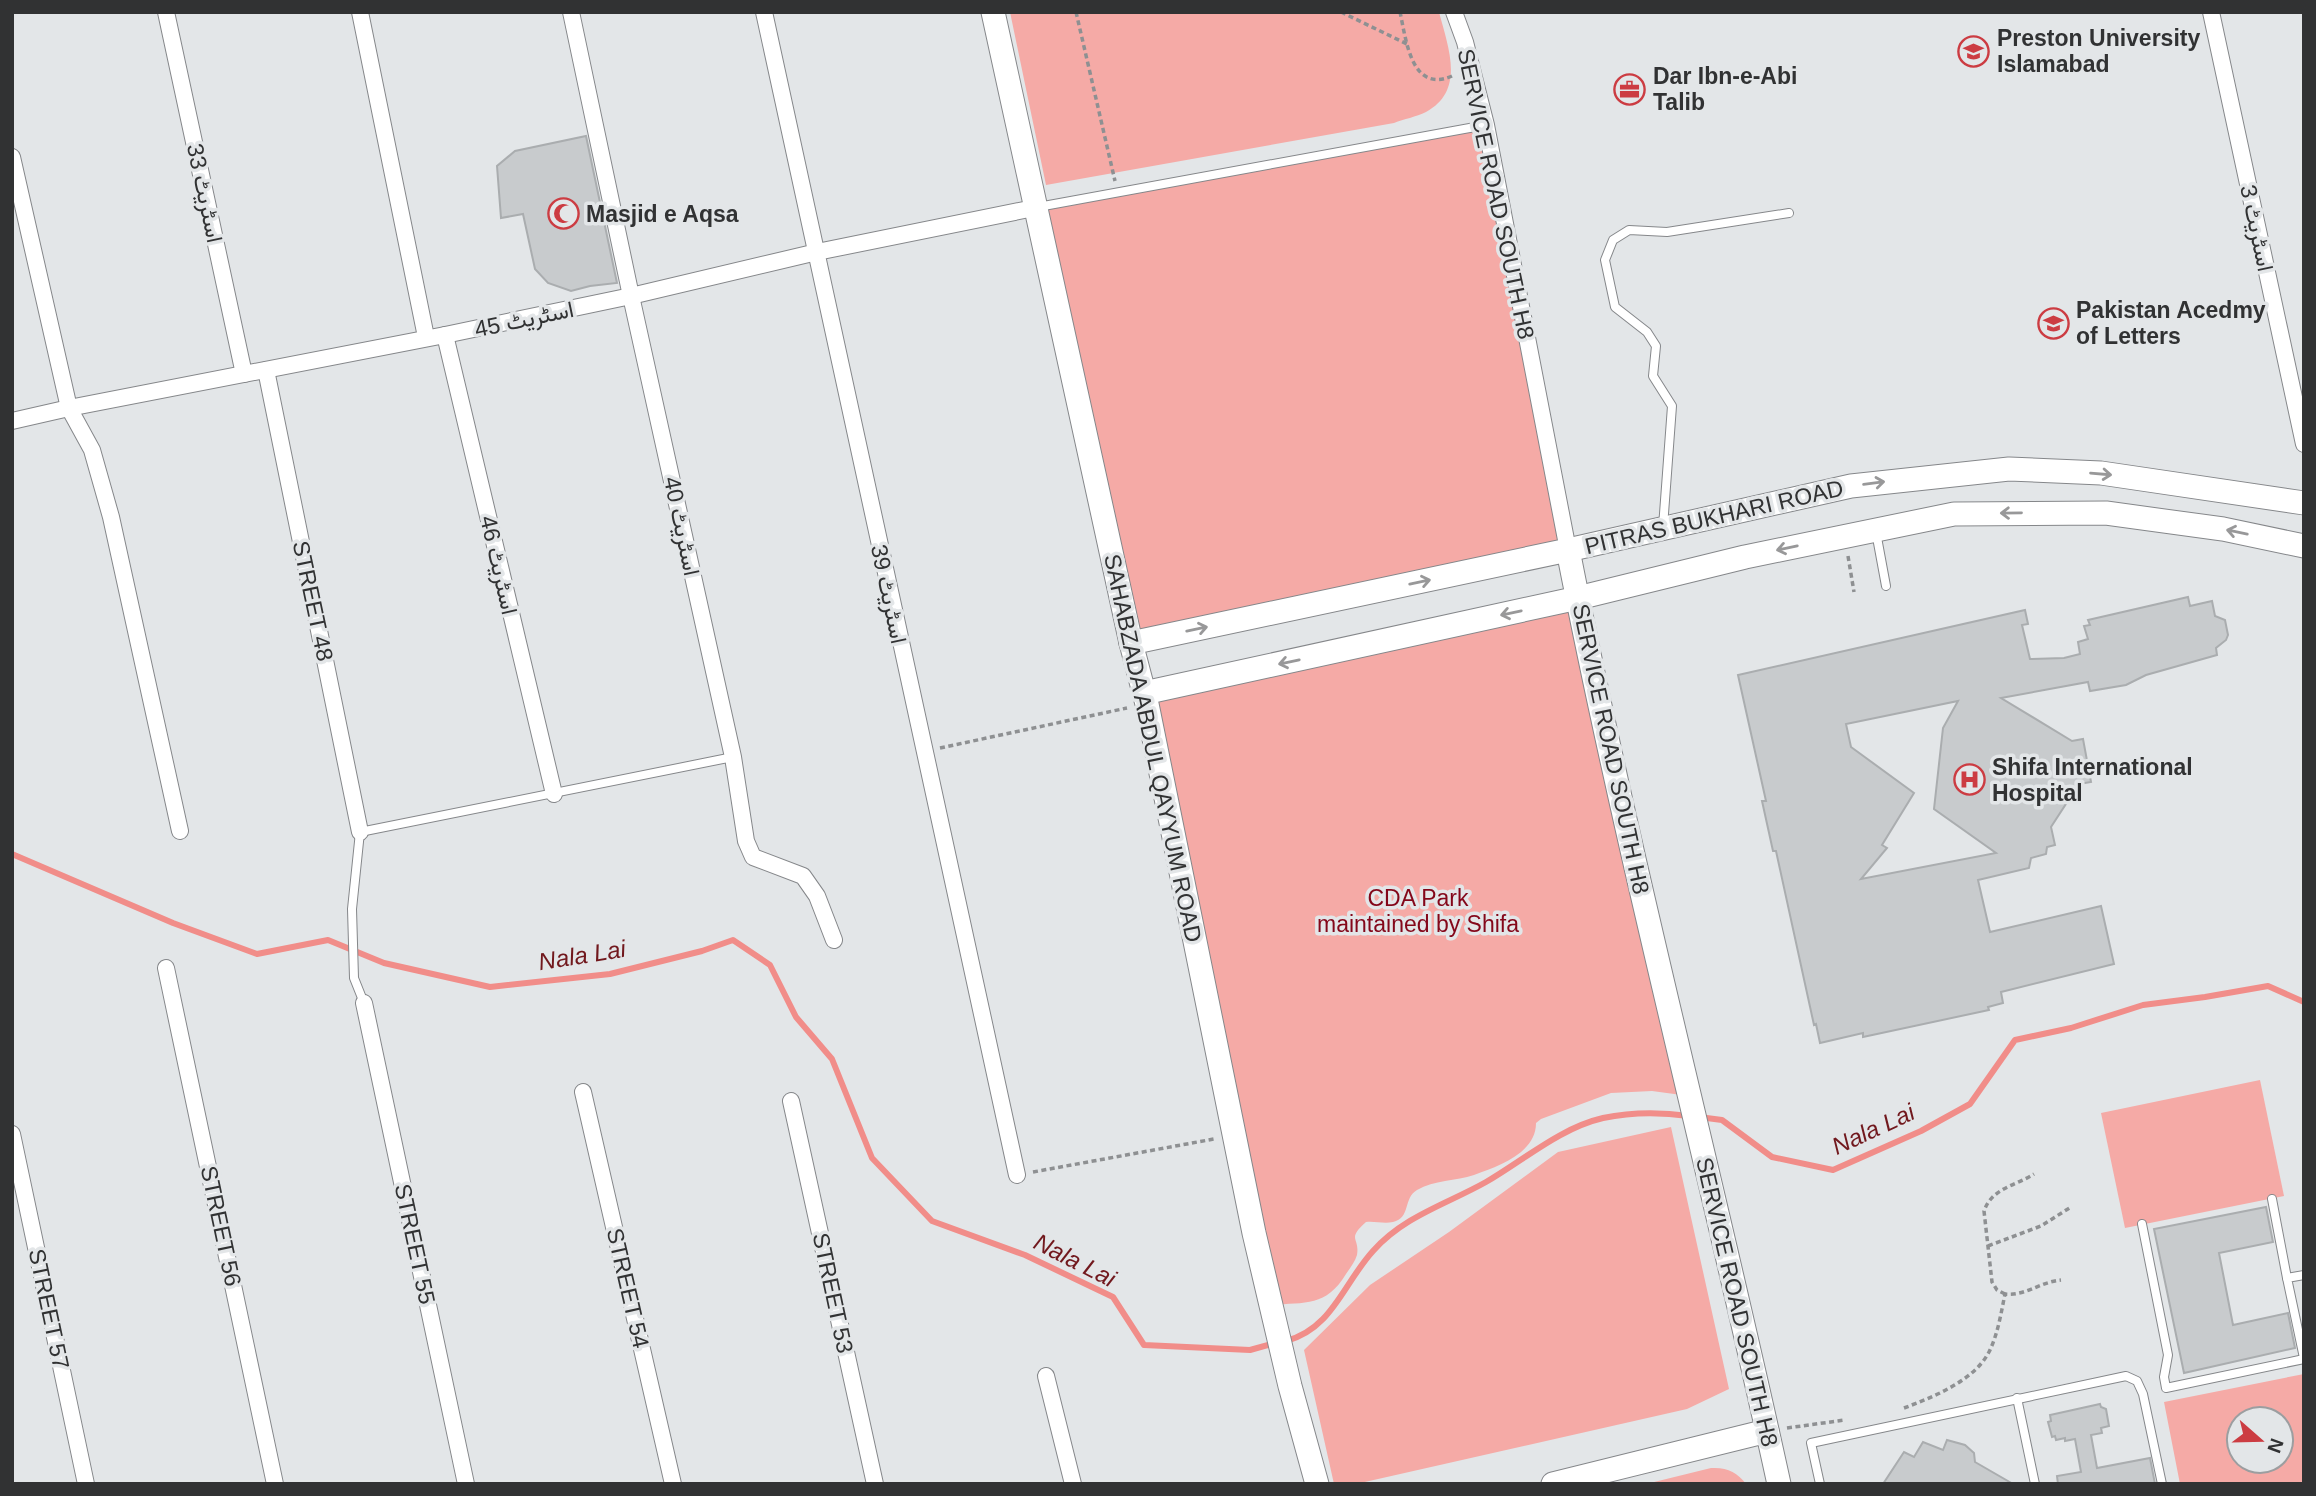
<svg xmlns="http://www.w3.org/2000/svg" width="2316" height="1496" font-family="Helvetica,Vazirmatn,sans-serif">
<rect width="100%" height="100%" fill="#e3e6e8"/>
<!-- green -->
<g fill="#f5aaa6" fill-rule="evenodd">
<path d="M 1010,12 L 1439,12 C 1448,47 1466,90 1426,112 C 1416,117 1404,119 1394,123 L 1046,185 Z"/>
<path d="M 1486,125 L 1568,550 L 1131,643 L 1034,208 Z"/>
<path d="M 1578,598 L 1689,1096 L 1652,1091 L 1611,1093 L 1541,1119 L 1536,1123 C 1536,1153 1499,1166 1474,1175 C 1456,1181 1434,1180 1417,1190 C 1403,1198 1411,1218 1393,1222 C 1384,1224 1375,1221 1366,1222 C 1346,1240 1360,1237 1357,1255 C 1355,1262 1350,1268 1346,1274 C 1326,1307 1306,1302 1271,1305 L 1144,693 Z"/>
<path d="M 2260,1080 L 2284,1196 L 2125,1228 L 2101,1113 Z"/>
<path d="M 1671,1127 L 1729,1389 L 1687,1409 L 1356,1484 L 1334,1484 L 1304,1350 L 1370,1285 L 1449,1232 L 1558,1152 Z"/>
<path d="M 2304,1374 L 2304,1484 L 2180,1484 L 2164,1402 ZM 2281,1419 L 2281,1461 L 2239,1461 L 2239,1419 Z"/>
<path d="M 1711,1468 C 1727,1467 1737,1472 1746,1484 L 1646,1484 Z"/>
</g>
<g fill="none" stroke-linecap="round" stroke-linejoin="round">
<!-- stream -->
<g stroke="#f18d89" stroke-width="6">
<path d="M 12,854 L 173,923 L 257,954 L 328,940 L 384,963 L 490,987 L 610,974 L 702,951 L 733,940 L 770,965 L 796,1017 L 832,1059 L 872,1158 L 932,1221 L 1025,1255 L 1113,1297 L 1144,1345 L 1250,1350 L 1275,1343"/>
<path d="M 1699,1117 L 1722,1120 L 1772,1157 L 1833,1170 L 1921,1131 L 1970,1104 L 2015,1040 L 2071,1028 L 2143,1005 L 2205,997 L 2268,986 L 2304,1002"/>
<path d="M 1286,1341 C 1332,1329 1343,1284 1373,1251 C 1404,1216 1447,1204 1486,1182 C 1524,1160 1560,1128 1603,1118 C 1631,1112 1661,1112 1689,1116"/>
</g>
</g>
<!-- building -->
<g fill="#c8cbcd" stroke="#aaadaf" stroke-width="2" fill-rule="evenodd">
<path d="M 586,136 L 617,283 L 590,286 L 571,291 L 548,283 L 535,269 L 523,214 L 501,218 L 497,166 L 515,151 Z"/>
<path d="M 2188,597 L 2190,606 L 2212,601 L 2215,616 L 2225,620 L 2228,635 L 2226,640 L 2216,648 L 2217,655 L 2146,675 L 2126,685 L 2090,691 L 2088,682 L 2001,698 L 2072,741 L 2083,739 L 2091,782 L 2079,784 L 2051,827 L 2055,845 L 2047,847 L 2046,854 L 2031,858 L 2029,868 L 1978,880 L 1990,932 L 2101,906 L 2114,964 L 2001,992 L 2003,1003 L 1988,1007 L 1989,1010 L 1863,1037 L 1863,1033 L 1820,1043 L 1816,1024 L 1814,1025 L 1776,851 L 1773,851 L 1762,801 L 1766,801 L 1738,675 L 2025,610 L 2028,624 L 2022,625 L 2030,659 L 2064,658 L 2080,654 L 2078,642 L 2088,639 L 2084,626 L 2090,625 L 2088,620 ZM 1958,701 L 1943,728 L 1934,809 L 1996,853 L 1861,879 L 1887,848 L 1882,845 L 1914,793 L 1851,747 L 1846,724 Z"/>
<path d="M 2266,1207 L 2273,1242 L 2219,1253 L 2233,1325 L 2288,1313 L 2295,1348 L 2184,1373 L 2154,1229 Z"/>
<path d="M 2100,1404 L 2101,1407 L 2106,1409 L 2109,1426 L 2101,1428 L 2102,1433 L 2091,1435 L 2097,1468 L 2150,1458 L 2155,1484 L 2058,1484 L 2057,1476 L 2081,1472 L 2075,1439 L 2065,1441 L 2065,1438 L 2056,1440 L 2055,1436 L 2052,1437 L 2048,1422 L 2051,1421 L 2050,1415 Z"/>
<path d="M 1947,1440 L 1965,1445 L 1974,1453 L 1975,1462 L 2013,1484 L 1883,1484 L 1904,1452 L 1914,1457 L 1923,1442 L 1943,1450 Z"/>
</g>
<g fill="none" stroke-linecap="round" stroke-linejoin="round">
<defs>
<g id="lane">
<path d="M 1038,207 L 1486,125"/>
<path d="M 1663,527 L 1672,406 L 1653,376 L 1656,346 L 1647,332 L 1615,307 L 1605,260 L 1613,240 L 1629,230 L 1667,232 L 1789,213"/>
<path d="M 1876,532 L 1886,586"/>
<path d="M 364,1003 L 354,978 L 352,909 L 360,832 L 733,757"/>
<path d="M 2272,1199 L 2287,1278"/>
<path d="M 2142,1224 L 2168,1355 L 2164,1377 L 2166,1388 L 2304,1359"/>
<path d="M 2304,1275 L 2287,1278 L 2304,1358"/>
<path d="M 2017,1398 L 2035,1484"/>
<path d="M 1820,1484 L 1811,1443 L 2126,1376 L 2137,1381 L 2143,1394 L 2162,1484"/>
</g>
<g id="street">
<path d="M 166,12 L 244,374"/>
<path d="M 360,12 L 426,337"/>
<path d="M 571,12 L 631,296 L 733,757 L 746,841 L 753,857 L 803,876 L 817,896 L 834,940"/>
<path d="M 764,12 L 1017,1175"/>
<path d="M 1454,12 L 1465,42 L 1486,125 L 1568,550"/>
<path d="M 2211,12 L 2304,444"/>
<path d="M 12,157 L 69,408 L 92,450 L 111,517 L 180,831"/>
<path d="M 445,335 L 554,794"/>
<path d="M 266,370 L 360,832"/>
<path d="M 12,421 L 69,408 L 445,335 L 631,296 L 817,252 L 1034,208"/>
<path d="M 166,968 L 275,1484"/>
<path d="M 364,1003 L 466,1484"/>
<path d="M 583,1092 L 673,1484"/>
<path d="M 791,1101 L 875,1484"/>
<path d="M 12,1134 L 86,1484"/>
<path d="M 1046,1376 L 1073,1484"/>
</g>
<g id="secondary">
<path d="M 993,12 L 1131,643 L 1147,704 L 1254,1233 L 1290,1386 L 1317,1484"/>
<path d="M 1568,550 C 1629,863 1711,1172 1779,1484"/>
<path d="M 1131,643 L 1568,550 L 1851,486 L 2009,469 L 2101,473 L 2304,503"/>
<path d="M 1144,693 L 1578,598 L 1745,557 L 1954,514 L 2106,513 L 2223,529 L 2304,546"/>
<path d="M 1553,1484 L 1767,1431"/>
</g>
</defs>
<!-- lane casing -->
<use href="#lane" stroke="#85878a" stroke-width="10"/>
<!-- street casing -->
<use href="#street" stroke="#85878a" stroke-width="18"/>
<!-- secondary casing -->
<use href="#secondary" stroke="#85878a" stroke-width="25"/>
<!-- path -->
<g stroke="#8e9092" stroke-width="3.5" stroke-dasharray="5 3.5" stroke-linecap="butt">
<path d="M 1076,12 L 1115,181"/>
<path d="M 1341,12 L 1407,44"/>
<path d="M 1400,12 C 1406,39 1411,94 1452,76"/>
<path d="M 1848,556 L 1854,592"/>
<path d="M 940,748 L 1127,708"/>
<path d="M 1033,1172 L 1214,1139"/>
<path d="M 1988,1246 L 2041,1226 L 2071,1207"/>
<path d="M 2005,1294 L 1997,1290 L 1992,1282 L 1984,1211 C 1992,1188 2015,1186 2034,1174"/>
<path d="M 1904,1408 C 1933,1397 1974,1381 1989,1352 C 1998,1334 2001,1313 2005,1294 C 2026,1296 2040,1282 2061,1280"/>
<path d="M 1787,1428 L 1845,1420"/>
</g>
<!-- lane -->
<use href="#lane" stroke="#fff" stroke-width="8"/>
<!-- street -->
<use href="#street" stroke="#fff" stroke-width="16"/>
<!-- secondary -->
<use href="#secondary" stroke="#fff" stroke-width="23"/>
</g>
<!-- one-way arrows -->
<defs><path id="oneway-shaft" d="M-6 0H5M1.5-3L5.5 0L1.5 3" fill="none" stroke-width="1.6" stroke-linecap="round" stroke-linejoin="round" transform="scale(1.75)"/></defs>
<g stroke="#989899">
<use href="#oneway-shaft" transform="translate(2101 474) rotate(5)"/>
<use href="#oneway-shaft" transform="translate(1874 483) rotate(-7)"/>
<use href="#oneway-shaft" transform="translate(2011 513) rotate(179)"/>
<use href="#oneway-shaft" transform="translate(2237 532) rotate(-168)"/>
<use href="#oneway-shaft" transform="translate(1787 548) rotate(168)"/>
<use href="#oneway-shaft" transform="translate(1420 582) rotate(-12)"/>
<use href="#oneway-shaft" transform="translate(1511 613) rotate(168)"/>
<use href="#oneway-shaft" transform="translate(1197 629) rotate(-12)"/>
<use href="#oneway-shaft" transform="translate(1289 662) rotate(168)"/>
</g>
<!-- icons -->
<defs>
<symbol id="university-ring" viewBox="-11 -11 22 22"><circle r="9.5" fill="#e3e6e8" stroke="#cc3c42" stroke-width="1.5"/><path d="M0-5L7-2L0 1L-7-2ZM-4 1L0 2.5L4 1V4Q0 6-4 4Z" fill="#cc3c42"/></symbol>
<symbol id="office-ring" viewBox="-11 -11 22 22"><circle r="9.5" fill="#e3e6e8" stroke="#cc3c42" stroke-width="1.5"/><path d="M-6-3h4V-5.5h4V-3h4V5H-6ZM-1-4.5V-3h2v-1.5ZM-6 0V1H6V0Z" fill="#cc3c42"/></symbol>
<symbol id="mosque-ring" viewBox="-11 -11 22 22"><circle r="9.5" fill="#e3e6e8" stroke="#cc3c42" stroke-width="1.5"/><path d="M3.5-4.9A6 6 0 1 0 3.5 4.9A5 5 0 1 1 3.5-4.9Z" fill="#cc3c42"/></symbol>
<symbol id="hospital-ring" viewBox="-11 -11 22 22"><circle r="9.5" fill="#e3e6e8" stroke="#cc3c42" stroke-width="1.5"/><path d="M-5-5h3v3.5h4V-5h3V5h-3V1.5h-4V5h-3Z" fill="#cc3c42"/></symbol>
</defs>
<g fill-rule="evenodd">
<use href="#university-ring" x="1956" y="34" width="35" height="35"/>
<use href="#office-ring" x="1612" y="72" width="35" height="35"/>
<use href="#mosque-ring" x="546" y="196" width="35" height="35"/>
<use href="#university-ring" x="2036" y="306" width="35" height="35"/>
<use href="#hospital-ring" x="1952" y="762" width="35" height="35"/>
</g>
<g text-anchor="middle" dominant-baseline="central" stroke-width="7" stroke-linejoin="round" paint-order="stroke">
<!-- poi labels -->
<g font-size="23" font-weight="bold" fill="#313233" stroke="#e3e6e8" text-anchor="start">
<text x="1997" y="38">Preston University<tspan x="1997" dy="26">Islamabad</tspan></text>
<text x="1653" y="76">Dar Ibn-e-Abi<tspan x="1653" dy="26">Talib</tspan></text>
<text x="586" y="214">Masjid e Aqsa</text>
<text x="2076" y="310">Pakistan Acedmy<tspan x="2076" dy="26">of Letters</tspan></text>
<text x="1992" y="767">Shifa International<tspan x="1992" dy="26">Hospital</tspan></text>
</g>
<!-- street labels -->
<g font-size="23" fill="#313233" stroke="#e3e6e8">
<text transform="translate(205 193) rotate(78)">اسٹریٹ 33</text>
<text transform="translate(1496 194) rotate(78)">SERVICE ROAD SOUTH H8</text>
<text transform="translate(2257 228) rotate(78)">اسٹریٹ 3</text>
<text transform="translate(524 319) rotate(-12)">اسٹریٹ 45</text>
<text transform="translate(1714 517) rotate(-13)">PITRAS BUKHARI ROAD</text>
<text transform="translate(682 526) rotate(78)">اسٹریٹ 40</text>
<text transform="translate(499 565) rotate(77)">اسٹریٹ 46</text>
<text transform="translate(889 594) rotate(78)">اسٹریٹ 39</text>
<text transform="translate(313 601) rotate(78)">STREET 48</text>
<text transform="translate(1153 748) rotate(78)">SAHABZADA ABDUL QAYYUM ROAD</text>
<text transform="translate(1611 749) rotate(78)">SERVICE ROAD SOUTH H8</text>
<text transform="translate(221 1226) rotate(78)">STREET 56</text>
<text transform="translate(415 1244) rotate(78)">STREET 55</text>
<text transform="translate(628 1288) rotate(77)">STREET 54</text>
<text transform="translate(833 1293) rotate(78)">STREET 53</text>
<text transform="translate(1737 1302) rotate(77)">SERVICE ROAD SOUTH H8</text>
<text transform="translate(49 1309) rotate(78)">STREET 57</text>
</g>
<!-- park labels -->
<g font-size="23" fill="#84071a" stroke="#e3e6e8">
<text x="1418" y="898">CDA Park<tspan x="1418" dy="26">maintained by Shifa</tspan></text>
</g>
<!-- water labels -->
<g font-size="24" font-style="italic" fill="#71181d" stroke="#e3e6e8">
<text transform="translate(582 955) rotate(-9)">Nala Lai</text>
<text transform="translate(1873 1129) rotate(-25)">Nala Lai</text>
<text transform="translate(1075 1260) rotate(27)">Nala Lai</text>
</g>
</g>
<!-- border -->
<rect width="2316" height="1496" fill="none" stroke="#313233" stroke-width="28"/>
<!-- north arrow -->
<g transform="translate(2260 1440) rotate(110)"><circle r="33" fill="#e3e6e8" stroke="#9c9ea0" stroke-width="2"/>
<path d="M0-5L12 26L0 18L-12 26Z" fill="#cc3c42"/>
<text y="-10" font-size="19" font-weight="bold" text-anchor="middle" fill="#313233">N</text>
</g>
</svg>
